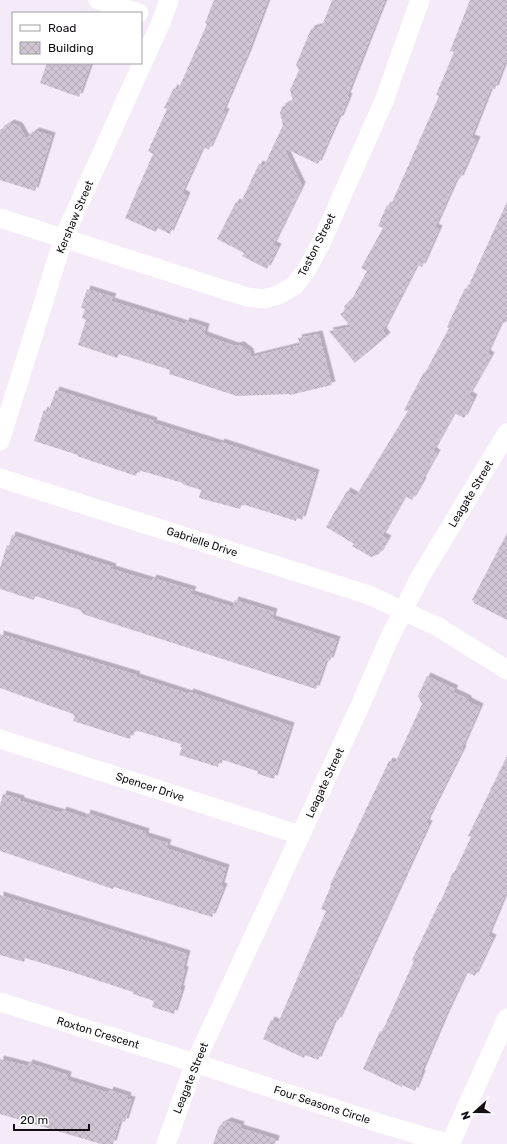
<svg xmlns="http://www.w3.org/2000/svg" width="507" height="1144" font-family="Rubik,sans-serif">
<defs>
<pattern id="building-cross-hatch" width="8" height="8" patternUnits="userSpaceOnUse"><rect width="8" height="8" fill="#d0c5d2"/><path d="M0 0l8 8M0 8l8-8" fill="none" stroke="#b2a8b3"/></pattern>
<filter id="shadow"><feDropShadow dx="3.5" dy="-3.5" stdDeviation="0" flood-color="#0004"/></filter>
</defs>
<rect width="100%" height="100%" fill="#f5eaf8"/>
<!-- building -->
<g fill="url(#building-cross-hatch)" filter="url(#shadow)">
<path d="M 214,0 L 268,0 L 248,53 L 223,111 L 226,112 L 209,150 L 203,147 L 182,193 L 187,196 L 170,234 L 158,228 L 156,232 L 125,218 L 153,154 L 148,151 L 167,109 L 164,108 L 174,88 L 178,90 L 207,24 L 205,23 Z"/>
<path d="M 332,0 L 385,0 L 347,96 L 349,97 L 340,119 L 338,119 L 318,164 L 284,148 L 302,186 L 273,245 L 278,247 L 267,269 L 242,256 L 244,253 L 217,239 L 236,202 L 240,204 L 259,164 L 264,166 L 283,125 L 280,113 L 282,107 L 293,101 L 290,90 L 299,70 L 296,65 L 311,29 L 322,26 Z"/>
<path d="M 470,0 L 507,0 L 507,57 L 495,89 L 491,88 L 471,138 L 477,140 L 460,179 L 457,178 L 435,227 L 439,229 L 422,267 L 417,265 L 383,331 L 387,336 L 355,363 L 329,331 L 351,327 L 340,314 L 345,311 L 344,306 L 352,299 L 367,271 L 361,268 L 383,228 L 378,226 L 387,205 L 390,207 L 439,96 L 436,95 L 454,52 L 450,51 Z"/>
<path d="M 47,63 L 91,63 L 79,97 L 40,83 Z"/>
<path d="M 11,123 L 19,126 L 26,138 L 36,131 L 52,136 L 35,191 L 0,180 L 0,130 Z"/>
<path d="M 507,202 L 507,321 L 500,325 L 487,353 L 491,356 L 469,395 L 474,398 L 464,418 L 454,413 L 433,451 L 437,453 L 422,480 L 423,481 L 412,500 L 405,496 L 382,536 L 388,539 L 379,554 L 371,557 L 352,546 L 354,544 L 326,527 L 347,491 L 356,496 L 408,411 L 404,410 L 424,372 L 425,373 L 449,328 L 447,327 L 465,288 L 467,289 Z"/>
<path d="M 87,289 L 113,297 L 111,301 L 185,324 L 186,321 L 206,327 L 204,335 L 235,346 L 241,345 L 250,352 L 251,357 L 300,345 L 298,338 L 319,334 L 332,385 L 290,395 L 290,394 L 237,396 L 169,374 L 170,370 L 119,354 L 117,358 L 78,345 L 86,320 L 82,318 L 85,309 L 81,308 Z"/>
<path d="M 56,390 L 154,421 L 153,423 L 220,444 L 221,442 L 316,473 L 302,520 L 297,518 L 296,521 L 242,504 L 240,509 L 199,498 L 201,490 L 182,484 L 183,483 L 138,470 L 136,476 L 77,456 L 78,455 L 34,441 L 44,410 L 48,412 Z"/>
<path d="M 507,533 L 507,620 L 474,603 L 474,601 L 472,600 Z"/>
<path d="M 12,535 L 113,567 L 112,569 L 152,581 L 153,578 L 193,590 L 191,594 L 233,607 L 235,600 L 274,612 L 272,619 L 337,640 L 330,661 L 326,660 L 316,689 L 92,617 L 83,614 L 80,610 L 35,596 L 34,600 L 0,589 L 0,568 L 7,545 L 9,546 Z"/>
<path d="M 0,634 L 137,675 L 136,677 L 149,681 L 189,694 L 190,692 L 291,726 L 274,779 L 258,774 L 257,771 L 220,759 L 218,767 L 179,755 L 182,747 L 180,747 L 181,744 L 135,730 L 133,735 L 131,735 L 130,739 L 73,721 L 75,716 L 73,715 L 73,714 L 0,688 Z"/>
<path d="M 427,676 L 455,689 L 453,692 L 468,699 L 468,701 L 480,707 L 462,748 L 463,749 L 426,823 L 429,824 L 338,1021 L 335,1020 L 318,1060 L 305,1055 L 304,1058 L 263,1039 L 271,1020 L 278,1023 L 326,911 L 321,909 L 331,886 L 330,885 L 389,761 L 395,763 L 422,704 L 418,696 Z"/>
<path d="M 507,756 L 507,890 L 488,936 L 493,938 L 475,976 L 466,972 L 445,1017 L 421,1073 L 422,1074 L 415,1091 L 402,1085 L 402,1087 L 363,1069 L 380,1031 L 382,1032 L 414,961 L 412,960 L 440,901 L 441,901 L 453,872 L 454,873 L 471,837 L 468,836 Z"/>
<path d="M 3,794 L 21,799 L 21,801 L 62,813 L 63,810 L 86,818 L 87,813 L 146,832 L 145,836 L 168,843 L 166,848 L 226,868 L 221,886 L 224,887 L 212,917 L 114,887 L 113,889 L 0,851 L 0,805 Z"/>
<path d="M 0,895 L 187,954 L 183,969 L 185,970 L 180,989 L 182,989 L 174,1014 L 152,1007 L 154,1001 L 133,994 L 133,992 L 72,972 L 25,958 L 24,962 L 0,955 Z"/>
<path d="M 0,1059 L 28,1066 L 29,1063 L 68,1075 L 67,1080 L 109,1093 L 110,1090 L 128,1096 L 127,1099 L 132,1100 L 125,1122 L 120,1121 L 113,1144 L 101,1144 L 0,1114 Z"/>
<path d="M 228,1121 L 241,1125 L 240,1128 L 276,1139 L 275,1144 L 213,1144 L 219,1126 Z"/>
</g>
<g fill="none" stroke-linecap="round" stroke-linejoin="round">
<!-- minor -->
<g stroke="#fff" stroke-width="19">
<path d="M 98,0 L 139,13"/>
<path d="M 0,218 L 247,297 L 263,299 L 279,295 L 295,285 L 307,269 L 321,243 L 384,101 L 420,0"/>
<path d="M 0,441 L 64,237 L 162,20 L 169,0"/>
<path d="M 0,478 L 369,595 L 438,627 L 507,670"/>
<path d="M 0,739 L 300,835"/>
<path d="M 0,1002 L 173,1056 L 369,1120 L 450,1144"/>
<path d="M 166,1144 L 195,1063 L 360,706 L 388,641 L 419,579 L 507,433"/>
<path d="M 450,1144 L 507,1018"/>
</g>
</g>
<g text-anchor="middle" dominant-baseline="central" stroke-width="4" stroke-linejoin="round" paint-order="stroke">
<!-- street labels -->
<g font-size="11" fill="#120e13" stroke="#fff">
<text transform="translate(75 217) rotate(-67)">Kershaw Street</text>
<text transform="translate(317 245) rotate(-63)">Teston Street</text>
<text transform="translate(471 494) rotate(-59)">Leagate Street</text>
<text transform="translate(202 542) rotate(18)">Gabrielle Drive</text>
<text transform="translate(325 783) rotate(-65)">Leagate Street</text>
<text transform="translate(150 787) rotate(18)">Spencer Drive</text>
<text transform="translate(98 1033) rotate(17)">Roxton Crescent</text>
<text transform="translate(191 1078) rotate(-68)">Leagate Street</text>
<text transform="translate(322 1105) rotate(18)">Four Seasons Circle</text>
</g>
</g>
<!-- legend -->
<rect x="12" y="12" width="130" height="52" fill="#ffffff" stroke="#a09fa1"/>
<rect x="20" y="25" width="20" height="6" fill="#ffffff" stroke="#a09fa1"/>
<text x="48" y="32" font-size="12" fill="#120e13">Road</text>
<rect x="20" y="42" width="20" height="12" fill="url(#building-cross-hatch)" stroke="#a09fa1"/>
<text x="48" y="52" font-size="12" fill="#120e13">Building</text>
<!-- north arrow -->
<g transform="translate(475 1112) rotate(249)" stroke="#ffffff" stroke-width="3" paint-order="stroke">
<path d="M0-3L7 15L0 10L-7 15Z" fill="#120e13"/>
<text y="-6" font-size="11" font-weight="bold" text-anchor="middle" fill="#120e13">N</text>
</g>
<!-- scale -->
<path d="M14 1124v6h75v-6" fill="none" stroke="#120e13" stroke-width="2"/>
<text x="20" y="1124" font-size="12" fill="#120e13" stroke="#ffffff" stroke-width="3" paint-order="stroke">20 m</text>
</svg>
